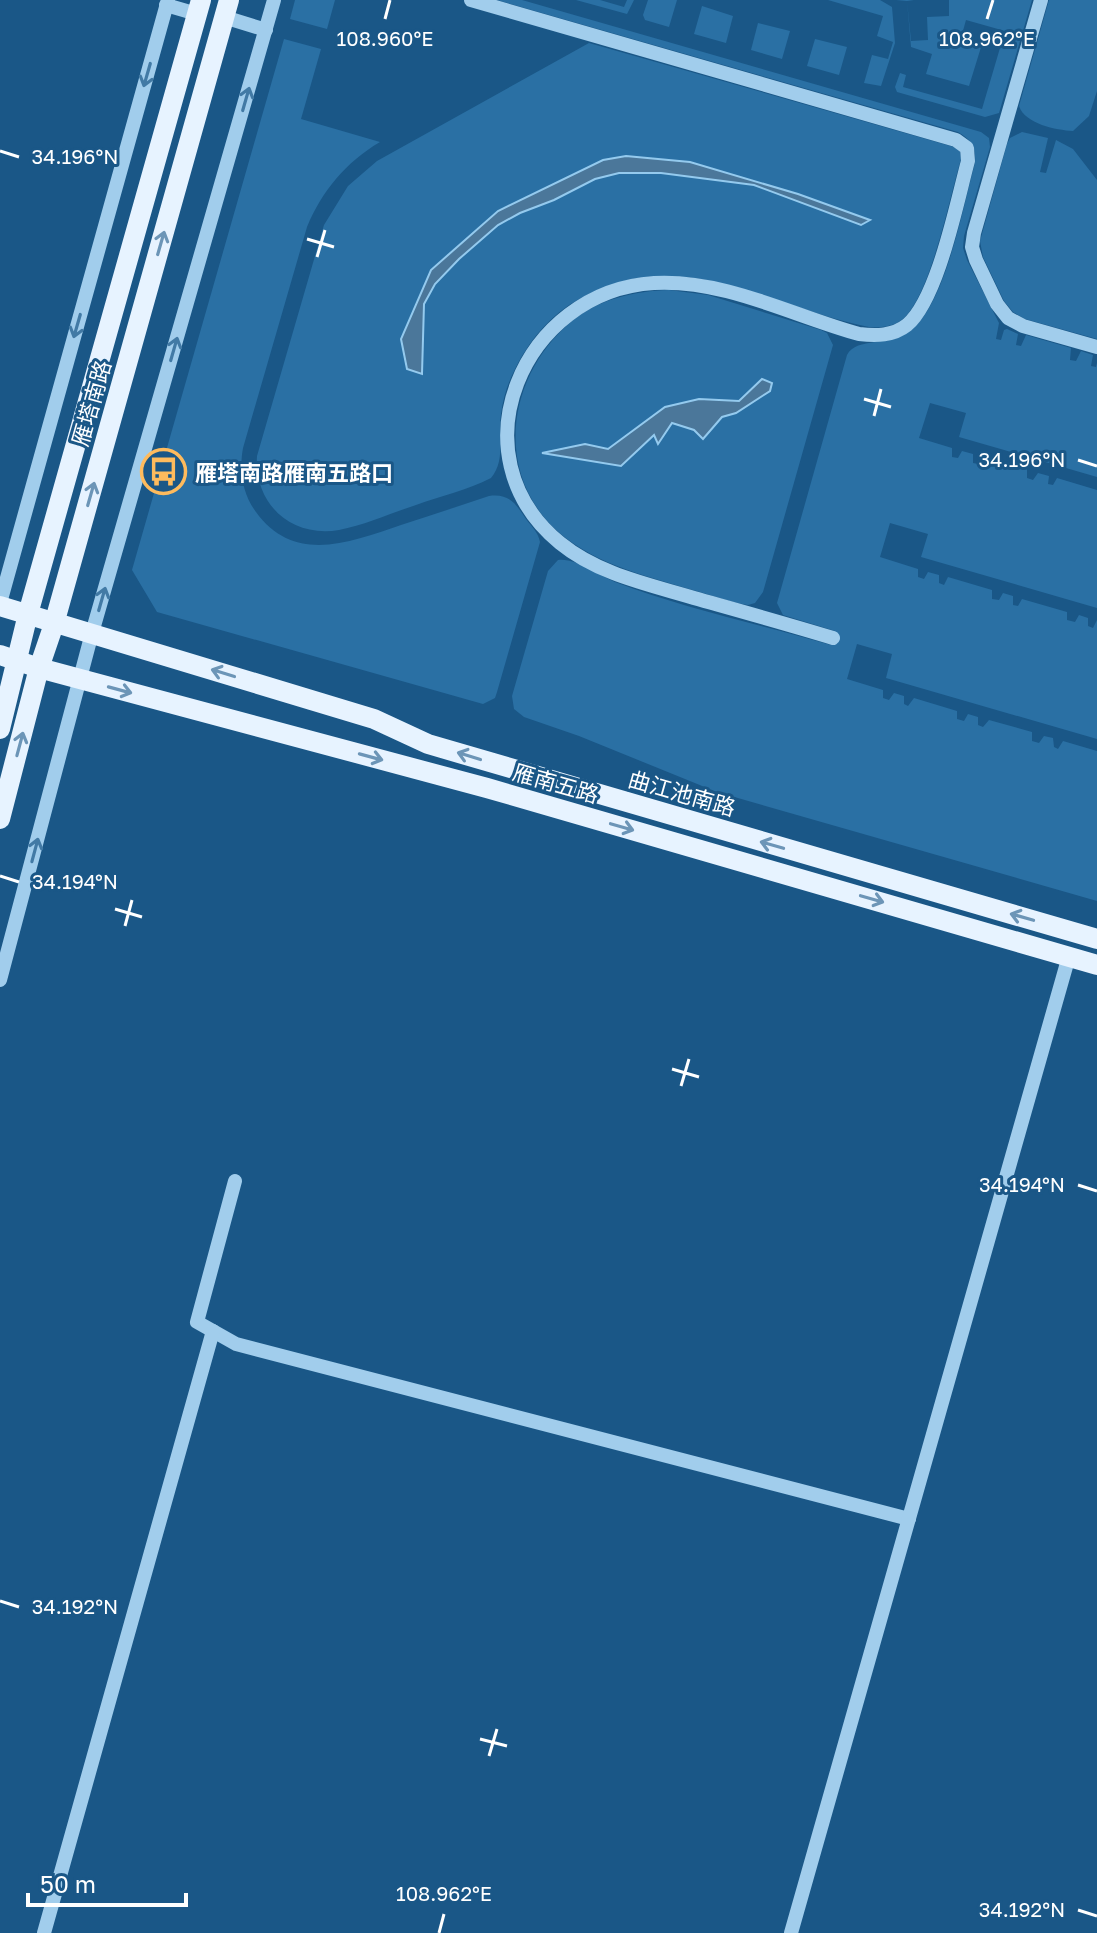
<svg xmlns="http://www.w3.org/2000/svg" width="1097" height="1933" font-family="'Golos Text','Noto Sans SC',sans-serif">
<rect width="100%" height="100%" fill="#1a5787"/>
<!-- green -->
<g fill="#2a70a4">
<path d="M 295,0 L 335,0 L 327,29 L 290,19 Z"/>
<path d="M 497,0 L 522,0 L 981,132 L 989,138 L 990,147 L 964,236 L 963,248 L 967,260 L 999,323 L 996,339 L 1001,340 L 1004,330 L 1007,329 L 1018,334 L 1016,345 L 1021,346 L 1026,335 L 1071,348 L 1070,360 L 1076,361 L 1081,351 L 1093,355 L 1091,366 L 1096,367 L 1097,363 L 1097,477 L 959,437 L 966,413 L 930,403 L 919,438 L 952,448 L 952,457 L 958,458 L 962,451 L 973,454 L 973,463 L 978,464 L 982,457 L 1027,469 L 1027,478 L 1033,480 L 1038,473 L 1049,476 L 1048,484 L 1053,485 L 1057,478 L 1097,490 L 1097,608 L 921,557 L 928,534 L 890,523 L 880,557 L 918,569 L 918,577 L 924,579 L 928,572 L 939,575 L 939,583 L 944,585 L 948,577 L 992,590 L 992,599 L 999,600 L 1003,593 L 1013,596 L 1013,605 L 1018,606 L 1022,599 L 1067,612 L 1067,620 L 1075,622 L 1079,615 L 1088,618 L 1088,626 L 1093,628 L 1097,620 L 1097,739 L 886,678 L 892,654 L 857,644 L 847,679 L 883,690 L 883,698 L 889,700 L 894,693 L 904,696 L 904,704 L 908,706 L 914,698 L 957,711 L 957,719 L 964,721 L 968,714 L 978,717 L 978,725 L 983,727 L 989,720 L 1032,732 L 1032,741 L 1039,743 L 1044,736 L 1053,738 L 1054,747 L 1058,749 L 1063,741 L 1097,751 L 1097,901 L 717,792 L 579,736 L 524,717 L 514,709 L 512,696 L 548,571 L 558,560 C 577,558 598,575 615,582 C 683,608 761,625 831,645 L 835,631 L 783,615 L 777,603 L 847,355 C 857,336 890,348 912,329 C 946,302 963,206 975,163 C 976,147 972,140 958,132 Z"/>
<path d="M 576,0 L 600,0 L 624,7 L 627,0 L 634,0 L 627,14 Z"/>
<path d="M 648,0 L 677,0 L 669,27 L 645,20 L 643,15 Z"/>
<path d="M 828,0 L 880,0 L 892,7 L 895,43 L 881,86 L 864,83 L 872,55 L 888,59 L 893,42 L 877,36 L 883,16 Z"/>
<path d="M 896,0 L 914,0 L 907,1 L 911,41 L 928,40 L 927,17 L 949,16 L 949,0 L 1032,0 L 999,113 L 985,117 L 897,92 L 895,87 L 900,73 L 906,75 L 903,87 L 982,109 L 1005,31 L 966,20 L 961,38 L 982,44 L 969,86 L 926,74 L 932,54 L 911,47 L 907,1 Z"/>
<path d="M 1049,0 L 1097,0 L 1097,91 L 1089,116 L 1073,131 C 1056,130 1025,124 1019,106 Z"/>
<path d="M 702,6 L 733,16 L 726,43 L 694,34 Z"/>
<path d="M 758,23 L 790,31 L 782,59 L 751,50 Z"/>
<path d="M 284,39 L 321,49 L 301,119 L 380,142 C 346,162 322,191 307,227 L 243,448 C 239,470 242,493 256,512 C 294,565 351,542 401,525 C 431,515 460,506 489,496 C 509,493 516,504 526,519 C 532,527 538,532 540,542 L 497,692 L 495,698 L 483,704 L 157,612 L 132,570 Z"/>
<path d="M 815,39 L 847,47 L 839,75 L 807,66 Z"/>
<path d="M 589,43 L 954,147 L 960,151 L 961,159 C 950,196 931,293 904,318 C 894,327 881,328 869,327 C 772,308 685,245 587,295 C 555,310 532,336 516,367 C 508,382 503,398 501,414 C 498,435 506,460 491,478 C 468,490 440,496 416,505 C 391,513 365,525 339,530 C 291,538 254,504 257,456 L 324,225 L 348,186 L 377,161 Z"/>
<path d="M 1022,132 L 1048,138 L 1040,172 L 1046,173 L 1056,140 L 1073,149 L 1097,180 L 1097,339 L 1025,319 L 1013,312 L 1004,301 L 983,257 L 980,241 L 1007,144 L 1010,138 Z"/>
<path d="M 669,290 L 708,295 L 821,330 L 827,333 L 833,345 L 763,592 L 755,603 L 748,605 C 729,602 709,594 689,589 C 640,574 590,563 552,526 C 493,466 510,372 572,321 C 599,299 635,291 669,290 Z"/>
</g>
<!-- water -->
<g fill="#4b779a" stroke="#94caee" stroke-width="2">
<path d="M 626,156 L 690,162 L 798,194 L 870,220 L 861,225 L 754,185 L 661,173 L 619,173 L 595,179 L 554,200 L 520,213 L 498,225 L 459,259 L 435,284 L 424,304 L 422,374 L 407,369 L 401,339 L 431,270 L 498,211 L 603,160 Z"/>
<path d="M 762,379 L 772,383 L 770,391 L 736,413 L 722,417 L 703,439 L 694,430 L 672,423 L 658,444 L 654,435 L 621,466 L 542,453 L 585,444 L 608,449 L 665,407 L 699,399 L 739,401 Z"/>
</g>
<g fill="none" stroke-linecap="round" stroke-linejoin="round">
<!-- minor -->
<g stroke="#a1cdec" stroke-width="14">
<path d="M 471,0 L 956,140 L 967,148 L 968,161 C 957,201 938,299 907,325 C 893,336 876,336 859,334 C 793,316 725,279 654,283 C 523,291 452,455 560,543 C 598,574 647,584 694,598 C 740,611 787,624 833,638"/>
<path d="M 1041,0 L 974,233 L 972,247 L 976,260 L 997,304 L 1008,318 L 1023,326 L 1097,347"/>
<path d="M 166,5 L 197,14"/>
<path d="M 224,17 L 266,30"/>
<path d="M 0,603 L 168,0"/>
<path d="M 0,980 L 92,633 L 274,0"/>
<path d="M 235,1181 L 197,1322 L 236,1344 L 909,1519"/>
<path d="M 44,1933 L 213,1331"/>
<path d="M 791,1933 L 1069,956"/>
</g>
<!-- major -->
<g stroke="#e7f3ff" stroke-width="20">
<path d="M 0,606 L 374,719 L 428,744 L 1097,939"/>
<path d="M 0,655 L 39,668 L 487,788 L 1097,965"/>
<path d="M 0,729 L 28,614 L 201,0"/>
<path d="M 0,819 L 39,668 L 54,624 L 229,0"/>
</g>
</g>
<!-- one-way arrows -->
<defs><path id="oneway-shaft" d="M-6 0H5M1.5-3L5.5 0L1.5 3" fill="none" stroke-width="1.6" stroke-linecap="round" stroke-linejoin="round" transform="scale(2)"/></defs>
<g stroke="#427aa5">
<use href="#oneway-shaft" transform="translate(147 75) rotate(106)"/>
<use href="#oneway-shaft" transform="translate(246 99) rotate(-74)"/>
<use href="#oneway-shaft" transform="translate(77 326) rotate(106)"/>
<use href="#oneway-shaft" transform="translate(174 349) rotate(-74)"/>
<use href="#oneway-shaft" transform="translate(102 599) rotate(-74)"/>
<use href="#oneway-shaft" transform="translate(35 850) rotate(-75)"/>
</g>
<g stroke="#6c95b7">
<use href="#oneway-shaft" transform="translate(161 243) rotate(-74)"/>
<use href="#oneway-shaft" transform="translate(91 494) rotate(-74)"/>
<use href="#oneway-shaft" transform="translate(223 673) rotate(-163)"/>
<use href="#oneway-shaft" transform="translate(120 690) rotate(15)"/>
<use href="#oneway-shaft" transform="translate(20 744) rotate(-75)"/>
<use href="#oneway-shaft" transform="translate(469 756) rotate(-163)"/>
<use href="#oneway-shaft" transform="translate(371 757) rotate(15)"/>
<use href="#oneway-shaft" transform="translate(622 827) rotate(16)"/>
<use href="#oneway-shaft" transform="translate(772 845) rotate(-164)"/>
<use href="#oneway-shaft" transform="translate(872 899) rotate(16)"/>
<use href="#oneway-shaft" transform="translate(1022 917) rotate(-164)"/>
</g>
<!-- ticks -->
<path fill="none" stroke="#fff" stroke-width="3" d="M 385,19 L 390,0M 987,19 L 993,0M 0,151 L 19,157M 307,239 L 334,247M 317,257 L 325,230M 864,399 L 891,407M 874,416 L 881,389M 1078,460 L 1097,466M 0,876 L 19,882M 115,909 L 142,917M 125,926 L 132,900M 672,1069 L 699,1077M 681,1086 L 689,1059M 1078,1185 L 1097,1191M 0,1601 L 19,1607M 480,1739 L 507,1746M 489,1756 L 497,1729M 1078,1910 L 1097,1916M 439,1933 L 444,1914"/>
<!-- icons -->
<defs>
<symbol id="bus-ring" viewBox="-11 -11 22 22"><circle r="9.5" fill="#1a5787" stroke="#febb5d" stroke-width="1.5"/><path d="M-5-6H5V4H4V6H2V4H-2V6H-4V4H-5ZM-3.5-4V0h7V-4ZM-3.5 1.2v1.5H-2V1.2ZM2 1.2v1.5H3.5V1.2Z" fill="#febb5d"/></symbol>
</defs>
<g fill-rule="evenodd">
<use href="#bus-ring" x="138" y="446" width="51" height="51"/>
</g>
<g text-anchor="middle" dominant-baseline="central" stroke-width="6" stroke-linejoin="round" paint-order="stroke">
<!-- street labels -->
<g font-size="22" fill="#fff" stroke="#1a5787">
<text transform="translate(91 403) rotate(-74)">雁塔南路</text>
<text transform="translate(556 783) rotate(16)">雁南五路</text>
<text transform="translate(682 793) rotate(16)">曲江池南路</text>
</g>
<!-- poi labels -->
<g font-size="22" font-weight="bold" fill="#fff" stroke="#1a5787" text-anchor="start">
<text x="195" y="472">雁塔南路雁南五路口</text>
</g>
</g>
<g font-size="20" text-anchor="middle" fill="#fff" stroke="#1a5787" stroke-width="6" stroke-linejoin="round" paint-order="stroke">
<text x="385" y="46">108.960°E</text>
<text x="987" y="46">108.962°E</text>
<text x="75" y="164">34.196°N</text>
<text x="1022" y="467">34.196°N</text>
<text x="75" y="889">34.194°N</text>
<text x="1022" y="1192">34.194°N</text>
<text x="75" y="1614">34.192°N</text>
<text x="444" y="1901">108.962°E</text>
<text x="1022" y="1917">34.192°N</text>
</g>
<!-- scale -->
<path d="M28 1893v12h158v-12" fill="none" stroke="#ffffff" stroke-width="4"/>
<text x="40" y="1893" font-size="24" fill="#ffffff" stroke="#1a5787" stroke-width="6" paint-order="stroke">50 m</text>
</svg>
